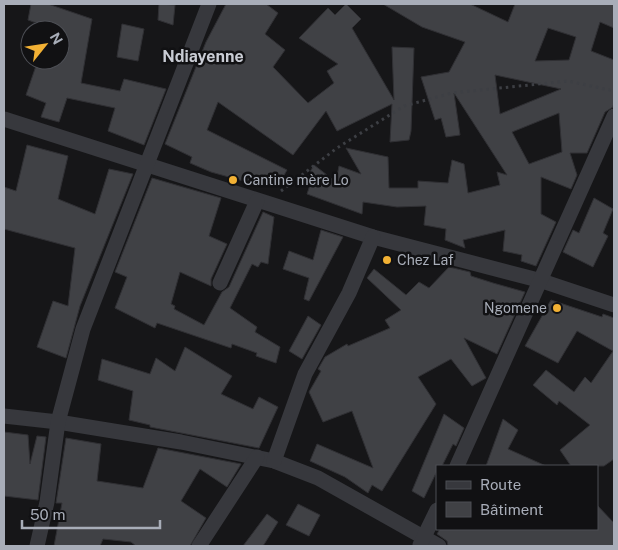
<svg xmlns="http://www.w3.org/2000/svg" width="618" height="550" font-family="'Public Sans',sans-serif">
<rect width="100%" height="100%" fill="#161618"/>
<!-- building -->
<g fill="#404145" stroke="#303034" fill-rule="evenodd">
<path d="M 31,4 L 48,4 L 92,19 L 81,83 L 120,91 L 124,79 L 166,89 L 144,145 L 108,131 L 115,108 L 67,98 L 59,122 L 41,117 L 46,103 L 26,95 L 38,60 L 60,60 L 60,30 L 37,30 L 39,24 L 28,20 Z"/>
<path d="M 159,4 L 175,5 L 173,25 L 158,20 Z"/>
<path d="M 226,4 L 266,4 L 278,13 L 265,34 L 285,50 L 273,67 L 308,103 L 334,83 L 327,71 L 338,64 L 299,38 L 328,8 L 335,15 L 346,4 L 361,19 L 352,28 L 394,100 L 392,47 L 414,48 L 411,131 L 409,140 L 390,142 L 392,104 L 337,131 L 326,111 L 293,155 L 218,102 L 207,130 L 287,170 L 279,184 L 257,177 L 254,184 L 211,172 L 190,163 L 192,157 L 165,144 L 206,42 Z"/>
<path d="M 383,4 L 470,4 L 508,22 L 515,4 L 614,4 L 614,28 L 600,22 L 591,51 L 614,60 L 614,102 L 613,107 L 605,112 L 587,153 L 570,153 L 577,175 L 571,189 L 541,177 L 541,214 L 556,222 L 536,266 L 521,261 L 522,255 L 503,251 L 505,230 L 463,240 L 465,248 L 445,240 L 446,229 L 424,225 L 426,206 L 397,207 L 363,202 L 362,214 L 307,194 L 311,182 L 306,179 L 314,165 L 336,182 L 339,166 L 361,174 L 346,148 L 388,157 L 389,188 L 418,188 L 418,181 L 448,183 L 452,160 L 464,164 L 468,193 L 500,185 L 497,172 L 507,175 L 454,93 L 460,135 L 446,137 L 441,118 L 435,120 L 421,77 L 449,72 L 465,42 L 422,27 ZM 548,28 L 576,37 L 569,60 L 535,61 ZM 495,75 L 561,89 L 500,114 ZM 559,113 L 562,152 L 529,164 L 512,132 Z"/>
<path d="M 122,24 L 144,29 L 138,61 L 117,57 Z"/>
<path d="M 27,145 L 68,156 L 58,199 L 95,214 L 109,169 L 133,174 L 80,306 L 66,358 L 37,347 L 53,301 L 68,306 L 75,248 L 4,229 L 4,187 L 16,191 Z"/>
<path d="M 152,178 L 221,198 L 209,236 L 227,244 L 211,279 L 211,286 L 180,272 L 171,304 L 175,306 L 174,309 L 204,325 L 222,292 L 229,287 L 263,212 L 274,217 L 268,264 L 261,262 L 258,267 L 252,264 L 230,308 L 257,327 L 255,332 L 280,347 L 276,363 L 256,356 L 257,353 L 232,344 L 231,348 L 157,323 L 155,328 L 115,308 L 127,277 L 115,272 Z"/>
<path d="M 594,198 L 613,209 L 603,233 L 608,236 L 593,267 L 563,252 L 573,230 L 579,233 Z"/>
<path d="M 321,230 L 343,237 L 309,301 L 304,299 L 309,278 L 283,269 L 289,251 L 313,260 Z"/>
<path d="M 449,267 L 470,272 L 471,276 L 493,283 L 525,292 L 497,354 L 464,338 L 486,378 L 472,386 L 451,359 L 418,377 L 436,404 L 382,491 L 372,485 L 368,493 L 345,477 L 310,461 L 317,444 L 373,468 L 352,411 L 323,422 L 309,392 L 321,371 L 318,369 L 325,357 L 347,344 L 348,346 L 390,328 L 385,320 L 401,310 L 367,278 L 374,269 L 406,295 L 419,282 L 429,288 Z"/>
<path d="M 551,300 L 602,317 L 603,314 L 614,318 L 614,459 L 604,466 L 571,466 L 560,450 L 590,425 L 559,401 L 557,405 L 533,385 L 546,370 L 574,392 L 585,377 L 591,383 L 613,351 L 577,331 L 558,363 L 525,346 Z"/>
<path d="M 308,316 L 321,325 L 302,359 L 289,351 Z"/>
<path d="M 185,347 L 232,376 L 221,394 L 253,409 L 259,397 L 278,407 L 259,448 L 150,427 L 150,425 L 129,420 L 133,391 L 98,380 L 102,359 L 150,374 L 156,358 L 175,371 Z"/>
<path d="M 444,414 L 464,428 L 456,446 L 453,444 L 442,466 L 437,466 L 437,471 L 424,498 L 412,491 Z"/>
<path d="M 503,419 L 518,430 L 508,449 L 546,466 L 486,466 Z"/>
<path d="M 4,432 L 28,435 L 30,464 L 37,436 L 46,437 L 38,500 L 4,496 Z"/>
<path d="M 66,438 L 101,444 L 97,481 L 143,488 L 158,448 L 241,464 L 227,487 L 200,469 L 181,501 L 206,518 L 190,546 L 136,546 L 131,542 L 103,539 L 100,546 L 54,546 L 62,503 L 56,503 Z"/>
<path d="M 298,504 L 320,515 L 309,536 L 286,525 Z"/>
<path d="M 597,505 L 614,523 L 614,546 L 448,546 L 447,541 L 437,534 L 440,529 L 597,529 Z"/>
<path d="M 267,514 L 278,522 L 263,546 L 243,546 Z"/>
</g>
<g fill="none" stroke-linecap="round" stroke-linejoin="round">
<!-- path -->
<path stroke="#3d3f44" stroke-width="3" stroke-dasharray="2.5 4" stroke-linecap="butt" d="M 281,191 L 337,148 L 404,106 L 452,93 L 568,81 L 614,91"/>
<!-- minor -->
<g stroke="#37383d" stroke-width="15">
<path d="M 4,119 L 373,237 L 542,281 L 614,305"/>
<path d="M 220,283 L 257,201"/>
<path d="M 4,416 L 58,422 L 181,442 L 274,461 L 318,478 L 439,546"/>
<path d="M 274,461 L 305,374 L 349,293 L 373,237"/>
<path d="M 457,466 L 614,116"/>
<path d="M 420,545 L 437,510"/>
<path d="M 37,546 L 47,502 L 58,422 L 83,329 L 209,4"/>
<path d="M 199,546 L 257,457"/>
</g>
</g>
<!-- markers -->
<g fill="#f2b134" stroke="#111113" stroke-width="2">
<circle cx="233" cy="180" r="5"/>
<circle cx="387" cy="260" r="5"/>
<circle cx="557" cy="308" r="5"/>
</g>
<g text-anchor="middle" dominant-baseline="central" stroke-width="5" stroke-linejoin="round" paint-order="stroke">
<!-- poi labels -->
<g font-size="14" fill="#a8adb8" stroke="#111113" text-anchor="start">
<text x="243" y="180">Cantine mère Lo</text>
<text x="397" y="260">Chez Laf</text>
<text x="547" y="308" text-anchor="end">Ngomene</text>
</g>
<!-- quarter labels -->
<g font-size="16" font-weight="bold" fill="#c9ccd4" stroke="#111113">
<text x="203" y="56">Ndiayenne</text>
</g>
</g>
<!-- border -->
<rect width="618" height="550" fill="none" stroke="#a8adb8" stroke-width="10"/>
<!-- legend -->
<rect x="436" y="465" width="162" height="65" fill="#111113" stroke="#4d4f55"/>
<rect x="446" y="481" width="25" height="8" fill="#37383d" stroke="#4d4f55"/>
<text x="480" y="490" font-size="15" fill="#a8adb8">Route</text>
<rect x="446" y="502" width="25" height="15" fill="#404145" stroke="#4d4f55"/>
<text x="480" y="515" font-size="15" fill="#a8adb8">Bâtiment</text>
<!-- north arrow -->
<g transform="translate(45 45) rotate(60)"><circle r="24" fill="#111113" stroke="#4d4f55"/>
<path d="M0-4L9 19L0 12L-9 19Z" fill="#f2b134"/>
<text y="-8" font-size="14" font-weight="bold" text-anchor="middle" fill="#a8adb8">N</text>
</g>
<!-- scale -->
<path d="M22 520v8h138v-8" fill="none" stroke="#a8adb8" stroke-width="2.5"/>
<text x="30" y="520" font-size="15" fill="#a8adb8" stroke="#111113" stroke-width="4" paint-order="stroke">50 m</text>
</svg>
